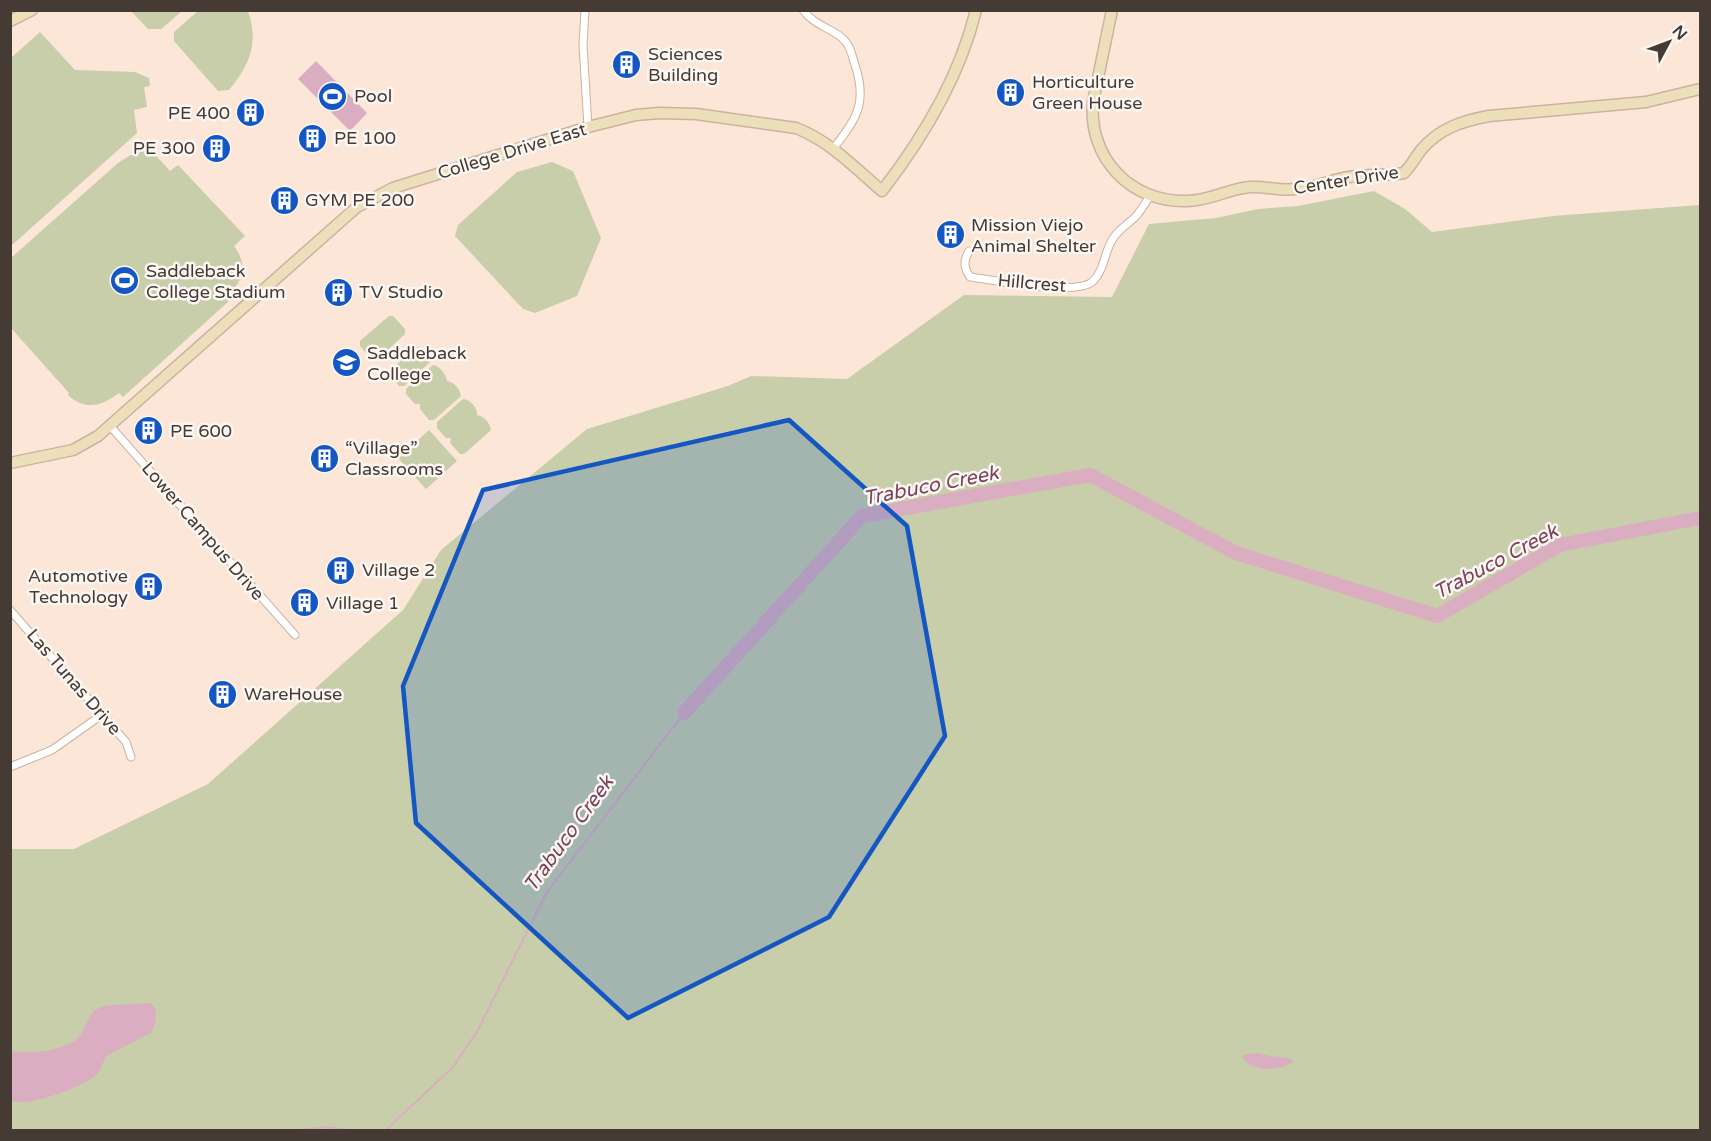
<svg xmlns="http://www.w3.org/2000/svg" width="1711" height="1141" font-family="'Varela Round',sans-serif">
<rect width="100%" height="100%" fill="#fce6d8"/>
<!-- green -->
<g fill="#c8cdaa">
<path d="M 131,11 L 182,11 L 161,29 L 148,29 Z"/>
<path d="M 198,11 L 248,11 C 259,44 250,64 229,90 L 218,91 L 174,41 L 174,32 Z"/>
<path d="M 40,32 L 75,70 L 135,72 L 149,78 L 150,86 L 144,87 L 147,107 L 134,110 L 137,133 L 11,246 L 11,58 Z"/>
<path d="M 150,149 L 170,171 L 178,165 L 245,236 L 234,246 C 249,267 243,281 226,297 L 229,301 L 123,397 L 119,393 C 102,406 85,411 68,395 L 69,393 L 11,328 L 11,258 L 118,163 L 129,156 Z"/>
<path d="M 552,162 L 573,171 L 601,238 L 577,296 L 535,313 L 523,309 L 455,236 L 458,225 L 517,172 Z"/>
<path d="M 1374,191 L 1405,209 L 1432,232 L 1553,216 L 1700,205 L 1700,1130 L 11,1130 L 11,849 L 74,849 L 208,784 L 403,610 L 441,550 L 587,429 L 728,386 L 751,376 L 847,379 L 964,295 L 1112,297 L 1149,224 L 1216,218 L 1258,209 L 1298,206 Z"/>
<path d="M 389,316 L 393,316 L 405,329 L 405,334 L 377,360 L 371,359 L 360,346 L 360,341 Z"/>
<path d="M 417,347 C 424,348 430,355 430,362 L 404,386 L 399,386 L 390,375 L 390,370 Z"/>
<path d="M 433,365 C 440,366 446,374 447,381 C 454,382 460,389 461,396 L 434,420 L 429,420 L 420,409 L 420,404 L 415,404 L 406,394 L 406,389 Z"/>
<path d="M 463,399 C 471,400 477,407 477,415 C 484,416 490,423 491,430 L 464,454 L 460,454 L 450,443 L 451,438 L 446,438 L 437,428 L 437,422 Z"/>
<path d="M 429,430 L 457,461 L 426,489 L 398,458 Z"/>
</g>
<!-- water -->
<g fill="#daaec0">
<path d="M 316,61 L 367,113 L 350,131 L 298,79 Z"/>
<path d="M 150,1003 C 160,1010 155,1022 152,1032 L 108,1055 C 102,1061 102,1070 96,1075 C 85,1086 41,1101 25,1102 C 20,1103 15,1101 11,1100 L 11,1051 C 29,1054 70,1052 81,1034 C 86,1026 90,1012 99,1008 C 105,1004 140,1004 150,1003 Z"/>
<path d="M 1258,1053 C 1269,1057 1279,1056 1291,1059 L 1293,1062 C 1280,1071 1249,1073 1242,1056 L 1246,1054 Z"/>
</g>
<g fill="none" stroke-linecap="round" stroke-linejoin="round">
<!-- stream -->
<g stroke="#daaec0" stroke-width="2">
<path d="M 300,1130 L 327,1127 L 346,1130"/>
<path d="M 386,1130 L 453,1067 L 477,1032 L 547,892 L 684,713"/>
</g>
<!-- river -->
<path stroke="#daaec0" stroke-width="14" d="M 684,713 L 862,516 L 1090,475 L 1236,553 L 1437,616 L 1560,545 L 1700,518"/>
<defs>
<g id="street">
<path d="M 585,10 L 583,45 L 588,127"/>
<path d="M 803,10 C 813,24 828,27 841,37 C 850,44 852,55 855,65 C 868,104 856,119 833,149"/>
<path d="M 969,251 C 963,261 964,268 970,277 C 994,280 1074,296 1092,282 C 1105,271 1104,250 1114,237 C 1120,228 1130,223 1137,215 C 1142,209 1146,202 1150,196"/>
<path d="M 111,427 L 295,635"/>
<path d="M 10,610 L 126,742 L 131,757"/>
<path d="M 10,767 L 52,750 L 103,714"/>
</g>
<g id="secondary">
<path d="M 1112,10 L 1093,102 C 1088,158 1131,203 1187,201 C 1209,201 1228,189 1250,187 C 1265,186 1280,191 1295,189 C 1314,188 1331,180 1349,177 C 1367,174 1386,176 1404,173 C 1411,166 1415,158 1421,150 C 1440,128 1462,121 1489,116 L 1646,102 L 1700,89"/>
<path d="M 10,21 L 32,10"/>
<path d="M 10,463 L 73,450 L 98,436 L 357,207 L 393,188 L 588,127 L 636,115 L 659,113 L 696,114 L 796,128 C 830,141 855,168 882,191 C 923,138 960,76 976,10"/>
</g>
</defs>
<!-- street casing -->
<use href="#street" stroke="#cdb2a1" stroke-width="9"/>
<!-- secondary casing -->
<use href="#secondary" stroke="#cdb2a1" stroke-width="13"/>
<!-- street -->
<use href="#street" stroke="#fff" stroke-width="7"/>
<!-- secondary -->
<use href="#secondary" stroke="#eddfb9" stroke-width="10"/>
</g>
<!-- marked area -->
<path fill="#1557c2" fill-opacity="0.2" stroke="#1557c2" stroke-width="4.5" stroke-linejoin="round" d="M 789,420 L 907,526 L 945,736 L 829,917 L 628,1018 L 416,823 L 403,686 L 483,490 Z"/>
<!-- icons -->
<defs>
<symbol id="building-disc" viewBox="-11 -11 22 22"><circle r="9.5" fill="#1557c2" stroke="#fcf7f3"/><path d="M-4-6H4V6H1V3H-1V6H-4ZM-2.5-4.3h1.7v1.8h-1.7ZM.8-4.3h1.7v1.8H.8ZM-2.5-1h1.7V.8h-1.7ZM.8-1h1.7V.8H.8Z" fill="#fff"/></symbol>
<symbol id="stadium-disc" viewBox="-11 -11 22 22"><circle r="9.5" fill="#1557c2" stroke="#fcf7f3"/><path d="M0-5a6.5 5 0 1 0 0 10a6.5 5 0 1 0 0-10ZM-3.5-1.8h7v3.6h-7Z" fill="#fff"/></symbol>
<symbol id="university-disc" viewBox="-11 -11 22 22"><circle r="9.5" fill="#1557c2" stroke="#fcf7f3"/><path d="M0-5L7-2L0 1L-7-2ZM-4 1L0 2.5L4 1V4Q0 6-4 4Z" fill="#fff"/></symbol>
</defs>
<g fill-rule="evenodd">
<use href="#building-disc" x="610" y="48" width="33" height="33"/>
<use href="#building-disc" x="994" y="76" width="33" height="33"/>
<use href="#stadium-disc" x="316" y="80" width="33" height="33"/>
<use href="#building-disc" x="234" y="96" width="33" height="33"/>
<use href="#building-disc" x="296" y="122" width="33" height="33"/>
<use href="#building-disc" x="200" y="132" width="33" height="33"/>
<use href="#building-disc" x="268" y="184" width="33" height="33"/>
<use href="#building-disc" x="934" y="218" width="33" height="33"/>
<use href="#stadium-disc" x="108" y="264" width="33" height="33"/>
<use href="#building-disc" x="322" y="276" width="33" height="33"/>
<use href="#university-disc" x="330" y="346" width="33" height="33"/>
<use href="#building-disc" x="132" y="414" width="33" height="33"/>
<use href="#building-disc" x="308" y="442" width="33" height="33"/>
<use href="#building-disc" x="324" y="554" width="33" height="33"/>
<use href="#building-disc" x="132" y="570" width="33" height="33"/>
<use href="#building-disc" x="288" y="586" width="33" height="33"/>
<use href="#building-disc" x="206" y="678" width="33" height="33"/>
</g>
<g text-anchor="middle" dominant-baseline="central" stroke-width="5" stroke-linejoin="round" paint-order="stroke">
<!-- poi labels -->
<g font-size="18" fill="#463a34" stroke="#fcf7f3" text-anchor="start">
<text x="648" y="54">Sciences<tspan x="648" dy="21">Building</tspan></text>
<text x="1032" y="82">Horticulture<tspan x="1032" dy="21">Green House</tspan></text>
<text x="354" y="96">Pool</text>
<text x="230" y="113" text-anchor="end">PE 400</text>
<text x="334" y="138">PE 100</text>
<text x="195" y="148" text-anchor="end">PE 300</text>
<text x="305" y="200">GYM PE 200</text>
<text x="971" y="225">Mission Viejo<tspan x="971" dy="21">Animal Shelter</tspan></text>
<text x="146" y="271">Saddleback<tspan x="146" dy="21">College Stadium</tspan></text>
<text x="359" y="292">TV Studio</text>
<text x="367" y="353">Saddleback<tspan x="367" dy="21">College</tspan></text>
<text x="170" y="431">PE 600</text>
<text x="345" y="448">“Village”<tspan x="345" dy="21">Classrooms</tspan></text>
<text x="362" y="570">Village 2</text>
<text x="128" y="576" text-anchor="end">Automotive<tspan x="128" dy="21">Technology</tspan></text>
<text x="326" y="603">Village 1</text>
<text x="244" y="694">WareHouse</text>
</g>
<!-- street labels -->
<g font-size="18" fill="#463a34" stroke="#fcf7f3">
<text transform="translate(512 151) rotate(-17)">College Drive East</text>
<text transform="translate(1346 180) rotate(-9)">Center Drive</text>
<text transform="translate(1032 283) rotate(5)">Hillcrest</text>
<text transform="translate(203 531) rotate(49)">Lower Campus Drive</text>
<text transform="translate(74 682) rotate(49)">Las Tunas Drive</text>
</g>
<!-- water labels -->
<g font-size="20" font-style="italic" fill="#7b425c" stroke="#fcf7f3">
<text transform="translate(931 486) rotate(-11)">Trabuco Creek</text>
<text transform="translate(1496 562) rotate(-28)">Trabuco Creek</text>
<text transform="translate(569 834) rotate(-54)">Trabuco Creek</text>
</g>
</g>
<!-- border -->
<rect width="1711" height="1141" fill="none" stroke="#463a34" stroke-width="24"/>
<!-- north arrow -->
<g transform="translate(1669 42) rotate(49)" stroke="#fcf7f3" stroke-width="4.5" paint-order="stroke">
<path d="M0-4.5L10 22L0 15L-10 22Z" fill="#463a34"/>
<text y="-9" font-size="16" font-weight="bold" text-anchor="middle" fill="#463a34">N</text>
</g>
</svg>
